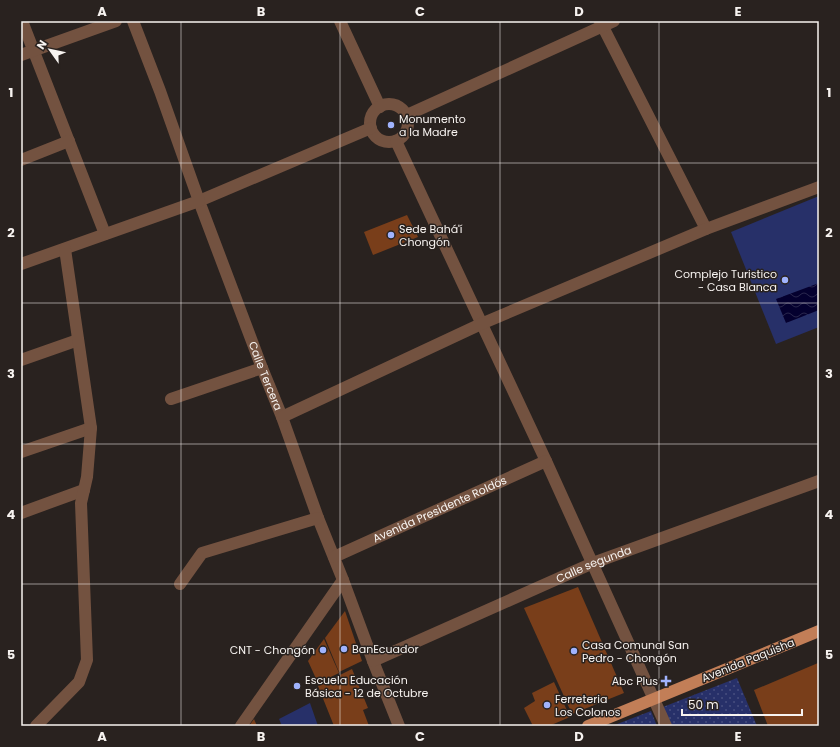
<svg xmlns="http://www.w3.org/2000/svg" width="840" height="747" font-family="Poppins,sans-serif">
<defs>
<pattern id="grass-dots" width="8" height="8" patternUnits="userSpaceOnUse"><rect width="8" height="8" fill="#273069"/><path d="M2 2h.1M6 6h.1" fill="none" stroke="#474e7f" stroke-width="1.8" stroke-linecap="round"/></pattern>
<pattern id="water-waves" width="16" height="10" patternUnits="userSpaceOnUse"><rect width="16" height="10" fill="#04002f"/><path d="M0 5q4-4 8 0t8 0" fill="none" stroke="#29264d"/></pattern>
</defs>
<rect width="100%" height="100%" fill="#29221f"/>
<!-- grass -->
<g fill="url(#grass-dots)">
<path d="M 737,678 L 757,726 L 671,726 L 663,707 Z"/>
<path d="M 651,711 L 657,726 L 612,726 Z"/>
</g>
<!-- garden -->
<g fill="#273069">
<path d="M 819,196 L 819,327 L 776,344 L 731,232 Z"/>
<path d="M 310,703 L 318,726 L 282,726 L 279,719 Z"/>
</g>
<!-- water -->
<path fill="url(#water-waves)" d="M 819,283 L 819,310 L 786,323 L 776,299 Z"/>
<!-- building -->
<g fill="#793e1a">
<path d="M 407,215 L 418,237 L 373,255 L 364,232 Z"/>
<path d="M 578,587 L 624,693 L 572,714 L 524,608 Z"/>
<path d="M 345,611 L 362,661 L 339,672 L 325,638 Z"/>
<path d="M 324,639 L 339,673 L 318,683 L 308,661 Z"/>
<path d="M 818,663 L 819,726 L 768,726 L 754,690 Z"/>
<path d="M 352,669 L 368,708 L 363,710 L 369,726 L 334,726 L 318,686 Z"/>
<path d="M 554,682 L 570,717 L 549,726 L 533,726 L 524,708 L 535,701 L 532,693 Z"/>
<path d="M 254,719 L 257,726 L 249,726 Z"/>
</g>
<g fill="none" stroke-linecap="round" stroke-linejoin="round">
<!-- minor -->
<g stroke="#735240" stroke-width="12">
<path d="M 22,21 L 105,234"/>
<path d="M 340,21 L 380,107"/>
<path d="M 600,21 L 706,229"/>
<path d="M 21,55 L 116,21"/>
<circle cx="389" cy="123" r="19"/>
<path d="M 407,115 L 614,21"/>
<path id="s1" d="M 371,128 L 199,201 L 262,368 L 282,417 L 318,518 L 343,580 L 373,661 L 399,726"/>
<path d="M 396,141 L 546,461 L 666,726"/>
<path d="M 21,160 L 69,141"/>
<path d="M 21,264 L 199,201 L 160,91 L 133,21"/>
<path d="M 21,360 L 78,340"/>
<path d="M 171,399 L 262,368"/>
<path d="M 282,417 L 481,324 L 706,229 L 819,187"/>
<path d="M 21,452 L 91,428"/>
<path d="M 21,513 L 84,490"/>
<path id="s2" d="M 334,557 L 546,461"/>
<path d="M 180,584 L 202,553 L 318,518"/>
<path id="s3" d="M 373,661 L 593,563 L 819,481"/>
<path d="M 36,726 L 79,682 L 87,660 L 81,503 L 87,477 L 91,428 L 65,249"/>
<path d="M 241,726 L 343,580"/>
</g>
<!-- major -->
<path stroke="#c27e57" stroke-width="12" d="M 588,726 L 819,631"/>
</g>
<!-- grid -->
<path fill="none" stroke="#f7f3f0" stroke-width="1" stroke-opacity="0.55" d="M 181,21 L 181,726M 340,21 L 340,726M 500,21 L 500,726M 659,21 L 659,726M 21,163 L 819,163M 21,303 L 819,303M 21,444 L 819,444M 21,584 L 819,584"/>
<!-- markers -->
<g fill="#a0b3fd" stroke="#29221f" stroke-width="1.5">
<circle cx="391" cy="125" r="4"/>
<circle cx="391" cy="235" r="4"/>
<circle cx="785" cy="280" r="4"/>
<circle cx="344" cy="649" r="4"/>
<circle cx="323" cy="650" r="4"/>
<circle cx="574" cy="651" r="4"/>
<path d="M664 675h4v4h4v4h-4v4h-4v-4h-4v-4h4z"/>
<circle cx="297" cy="686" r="4"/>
<circle cx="547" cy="705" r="4"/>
</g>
<g text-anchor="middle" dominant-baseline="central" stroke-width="3" stroke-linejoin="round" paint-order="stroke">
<!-- poi labels -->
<g font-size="11" fill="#f7f3f0" stroke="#29221f" text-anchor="start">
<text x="399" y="119">Monumento<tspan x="399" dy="13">a la Madre</tspan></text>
<text x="399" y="229">Sede Bahá'í<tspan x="399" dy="13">Chongón</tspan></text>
<text x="777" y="274" text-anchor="end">Complejo Turistico<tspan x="777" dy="13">- Casa Blanca</tspan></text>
<text x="582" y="645">Casa Comunal San<tspan x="582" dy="13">Pedro - Chongón</tspan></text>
<text x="352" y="649">BanEcuador</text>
<text x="315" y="650" text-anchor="end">CNT - Chongón</text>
<text x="305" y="680">Escuela Educación<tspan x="305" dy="13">Básica - 12 de Octubre</tspan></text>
<text x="658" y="681" text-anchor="end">Abc Plus</text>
<text x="555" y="699">Ferreteria<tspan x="555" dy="13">Los Colonos</tspan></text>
</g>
<!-- street labels -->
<g font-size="11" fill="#f7f3f0" stroke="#29221f">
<text stroke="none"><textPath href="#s1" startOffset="374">Calle Tercera</textPath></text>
<text stroke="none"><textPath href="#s2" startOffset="116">Avenida Presidente Roldós</textPath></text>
<text stroke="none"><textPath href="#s3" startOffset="241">Calle segunda</textPath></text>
<text transform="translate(748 660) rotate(-22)">Avenida Paquisha</text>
</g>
</g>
<!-- border -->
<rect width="840" height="747" fill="none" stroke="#29221f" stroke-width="44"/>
<!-- north arrow -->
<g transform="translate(50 50) rotate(303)" stroke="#29221f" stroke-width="3" paint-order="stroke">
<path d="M0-3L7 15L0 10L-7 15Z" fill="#f7f3f0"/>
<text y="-6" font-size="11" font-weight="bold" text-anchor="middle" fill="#f7f3f0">N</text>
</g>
<!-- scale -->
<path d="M682 709v6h120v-6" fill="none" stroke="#f7f3f0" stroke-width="2"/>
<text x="688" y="709" font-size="12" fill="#f7f3f0" stroke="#29221f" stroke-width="3" paint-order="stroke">50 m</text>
<rect x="22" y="22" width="796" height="703" fill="none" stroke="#f7f3f0" stroke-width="1.5"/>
<g font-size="13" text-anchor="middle" font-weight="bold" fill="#f7f3f0">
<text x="102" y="16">A</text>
<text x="261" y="16">B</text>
<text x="420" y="16">C</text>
<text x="579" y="16">D</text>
<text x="738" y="16">E</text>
<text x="11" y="97">1</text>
<text x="829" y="97">1</text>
<text x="11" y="237">2</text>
<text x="829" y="237">2</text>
<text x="11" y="378">3</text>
<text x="829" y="378">3</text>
<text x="11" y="519">4</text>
<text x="829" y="519">4</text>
<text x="11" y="659">5</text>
<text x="829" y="659">5</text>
<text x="102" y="741">A</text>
<text x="261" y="741">B</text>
<text x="420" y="741">C</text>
<text x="579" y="741">D</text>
<text x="738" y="741">E</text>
</g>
</svg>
